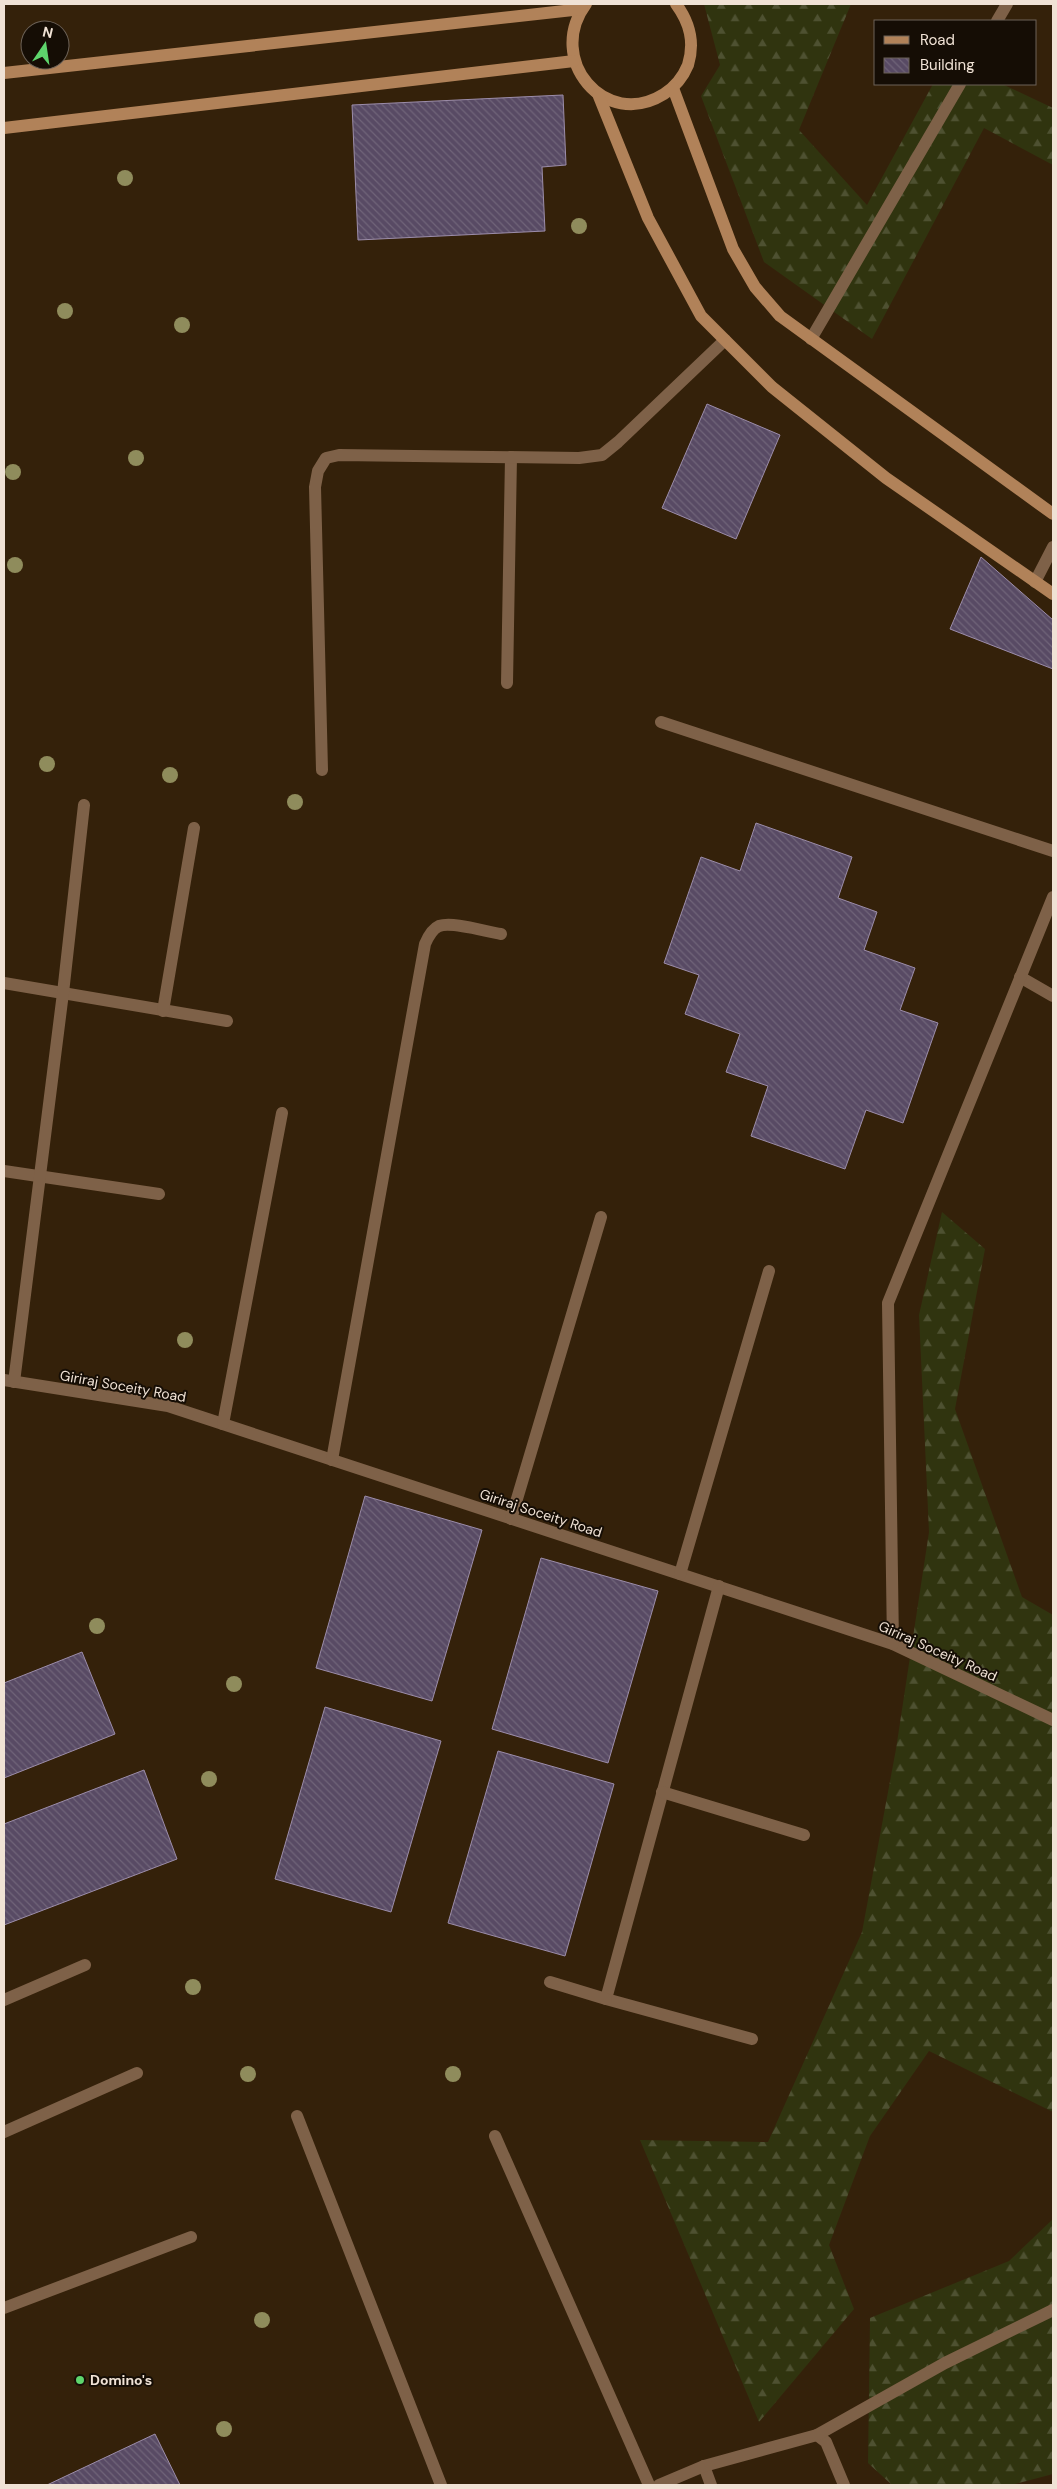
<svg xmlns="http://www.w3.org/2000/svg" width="1057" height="2489" font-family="'DM Sans',sans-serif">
<defs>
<pattern id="forest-firs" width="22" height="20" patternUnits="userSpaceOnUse" patternTransform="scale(1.25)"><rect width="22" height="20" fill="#30340f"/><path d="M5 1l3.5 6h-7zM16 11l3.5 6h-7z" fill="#4e5131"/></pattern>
<pattern id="building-back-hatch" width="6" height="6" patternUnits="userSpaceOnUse" patternTransform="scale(1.25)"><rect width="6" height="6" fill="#584a64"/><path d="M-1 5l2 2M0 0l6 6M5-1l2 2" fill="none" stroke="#706479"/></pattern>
</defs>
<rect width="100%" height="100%" fill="#34210a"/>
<!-- forest -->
<g fill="url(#forest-firs)">
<path d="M 704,4 L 851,4 L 799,130 L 867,205 L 933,84 L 1002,84 L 1053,108 L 1053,165 L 984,128 L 872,339 L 764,262 L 701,96 L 720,65 Z"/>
<path d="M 942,1212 L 985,1249 L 955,1409 L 1022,1597 L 1053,1615 L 1053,2112 L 929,2051 L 870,2136 L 829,2245 L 854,2309 L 759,2422 L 640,2140 L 768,2142 L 862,1932 L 896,1749 L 929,1532 L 919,1315 Z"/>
<path d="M 1053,2219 L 1053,2474 L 1011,2485 L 892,2485 L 868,2463 L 870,2318 L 1009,2261 Z"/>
</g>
<!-- building -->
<g fill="url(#building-back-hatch)" stroke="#9c8daa">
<path d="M 563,95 L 566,165 L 542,167 L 545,231 L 358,240 L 352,105 Z"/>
<path d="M 707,404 L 780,435 L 736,539 L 662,508 Z"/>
<path d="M 981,557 L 1053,620 L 1053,669 L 950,629 Z"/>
<path d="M 756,823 L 852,857 L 838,898 L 877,912 L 864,950 L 915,968 L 900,1010 L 938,1023 L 903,1123 L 866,1110 L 845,1169 L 751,1136 L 768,1086 L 726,1072 L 740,1034 L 685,1014 L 699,975 L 664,963 L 701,857 L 740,871 Z"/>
<path d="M 365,1496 L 482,1530 L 432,1701 L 316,1668 Z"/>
<path d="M 541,1558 L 658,1591 L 608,1763 L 492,1729 Z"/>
<path d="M 82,1652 L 115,1734 L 4,1778 L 4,1683 Z"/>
<path d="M 325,1707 L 441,1741 L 391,1912 L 275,1879 Z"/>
<path d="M 498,1751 L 614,1784 L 565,1956 L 448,1923 Z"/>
<path d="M 144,1770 L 177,1859 L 4,1925 L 4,1824 Z"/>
<path d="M 155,2434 L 180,2485 L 47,2485 Z"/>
</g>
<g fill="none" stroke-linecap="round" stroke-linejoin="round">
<!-- street -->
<g stroke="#7e6148" stroke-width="12">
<path d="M 997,21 L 1007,4"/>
<path d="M 811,339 L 960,84"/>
<path d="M 1035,582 L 1053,547"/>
<path d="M 507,683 L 511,457"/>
<path d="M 661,722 L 1053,851"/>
<path d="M 322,770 L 315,487 L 318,471 L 326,458 L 339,455 L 579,458 L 602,455 L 618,442 L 725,340"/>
<path d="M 1020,977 L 1053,996"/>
<path d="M 4,983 L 227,1021"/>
<path d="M 163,1011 L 194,828"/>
<path d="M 4,1171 L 159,1194"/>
<path d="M 4,1380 L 168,1406 L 893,1644 L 1053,1720"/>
<path d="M 14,1382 L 63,993 L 84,805"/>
<path d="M 223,1424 L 282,1113"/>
<path d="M 332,1460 L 425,944 C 428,937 432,929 439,926 C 453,921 486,932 501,934"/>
<path d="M 511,1519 L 601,1217"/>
<path d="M 680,1574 L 769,1271"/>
<path d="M 719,1586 L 606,1999 L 752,2039"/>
<path d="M 893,1644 L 888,1303 L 1053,897"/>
<path d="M 662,1792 L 804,1835"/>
<path d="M 550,1982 L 606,1999"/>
<path d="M 4,2000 L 85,1965"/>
<path d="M 297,2116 L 441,2485"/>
<path d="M 4,2132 L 137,2073"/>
<path d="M 495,2136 L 649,2485"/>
<path d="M 4,2308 L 191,2237"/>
<path d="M 817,2435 L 826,2442 L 844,2485"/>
<path d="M 704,2466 L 711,2485"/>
<path d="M 659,2485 L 704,2466 L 817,2435 L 945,2363 L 1053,2310"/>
</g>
<!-- secondary -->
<g stroke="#b18259" stroke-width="12">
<path d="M 586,4 C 545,59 605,131 664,94 C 675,87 683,77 688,65 C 695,42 690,23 676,4"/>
<path d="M 4,73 L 582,9"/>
<path d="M 673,88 L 733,249 L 755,287 L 780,316 L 1053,514"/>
<path d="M 598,94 L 648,218 L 701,316 L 772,387 L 886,478 L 1053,594"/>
<path d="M 4,128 L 574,61"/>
</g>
</g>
<!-- trees -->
<g fill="#8f8c5c">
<circle cx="125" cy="178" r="8"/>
<circle cx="579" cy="226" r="8"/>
<circle cx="65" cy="311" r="8"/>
<circle cx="182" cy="325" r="8"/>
<circle cx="136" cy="458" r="8"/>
<circle cx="13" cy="472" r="8"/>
<circle cx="15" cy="565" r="8"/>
<circle cx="47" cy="764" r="8"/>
<circle cx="170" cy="775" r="8"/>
<circle cx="295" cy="802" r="8"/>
<circle cx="185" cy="1340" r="8"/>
<circle cx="97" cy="1626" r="8"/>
<circle cx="234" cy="1684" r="8"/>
<circle cx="209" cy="1779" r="8"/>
<circle cx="193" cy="1987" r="8"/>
<circle cx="248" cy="2074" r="8"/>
<circle cx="453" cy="2074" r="8"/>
<circle cx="262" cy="2320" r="8"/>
<circle cx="224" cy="2429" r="8"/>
</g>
<!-- markers -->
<circle fill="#5ed56c" stroke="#150d05" stroke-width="2" cx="80" cy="2380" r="5"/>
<g text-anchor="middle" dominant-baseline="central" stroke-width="4" stroke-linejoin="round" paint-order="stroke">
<!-- street labels -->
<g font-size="14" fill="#f0e2d5" stroke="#150d05">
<text transform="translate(123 1386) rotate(10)">Giriraj Soceity Road</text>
<text transform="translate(541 1513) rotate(18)">Giriraj Soceity Road</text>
<text transform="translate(938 1651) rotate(24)">Giriraj Soceity Road</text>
</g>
<!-- poi labels -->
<g font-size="14" font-weight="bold" fill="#f0e2d5" stroke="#150d05" text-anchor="start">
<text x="90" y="2380">Domino's</text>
</g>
</g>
<!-- border -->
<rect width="1057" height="2489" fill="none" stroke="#f0e2d5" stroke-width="10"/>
<!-- legend -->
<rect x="874" y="20" width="162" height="65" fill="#150d05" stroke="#6d6258"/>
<rect x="884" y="36" width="25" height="8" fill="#b18259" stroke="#6d6258"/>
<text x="920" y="45" font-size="15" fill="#f0e2d5">Road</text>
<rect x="884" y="58" width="25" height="15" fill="url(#building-back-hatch)" stroke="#6d6258"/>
<text x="920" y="70" font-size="15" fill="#f0e2d5">Building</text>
<!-- north arrow -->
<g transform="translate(45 45) rotate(13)"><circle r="24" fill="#150d05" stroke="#6d6258"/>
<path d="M0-4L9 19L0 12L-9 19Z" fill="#5ed56c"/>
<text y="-8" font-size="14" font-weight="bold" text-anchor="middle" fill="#f0e2d5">N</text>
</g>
</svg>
